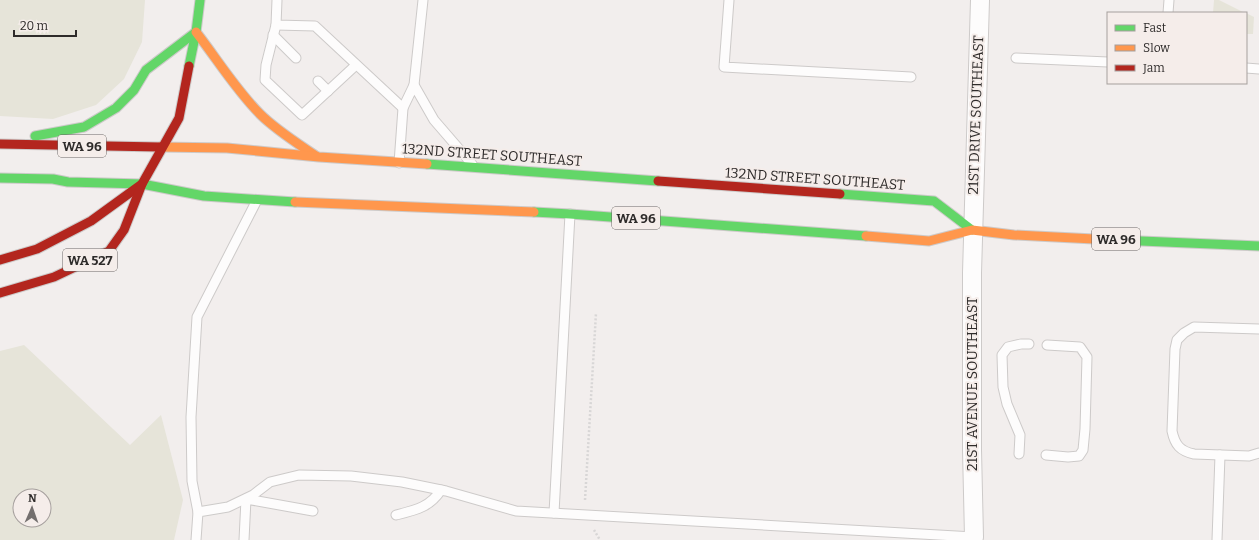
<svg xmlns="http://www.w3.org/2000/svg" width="1259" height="540" font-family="Bitter,serif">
<rect width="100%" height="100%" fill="#f2eeed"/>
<!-- green -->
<g fill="#e6e4d9" fill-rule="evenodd">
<path d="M 0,0 L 145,0 L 142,42 L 124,79 L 96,105 L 53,119 L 0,116 Z"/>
<path d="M 1214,0 L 1219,0 L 1245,13 L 1213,13 Z"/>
<path d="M 1246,13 L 1254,17 L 1253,34 L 1246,34 Z"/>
<path d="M 24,345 L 130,445 L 161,415 L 183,500 L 174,540 L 0,540 L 0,351 ZM 20,496 L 44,496 L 44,520 L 20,520 Z"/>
</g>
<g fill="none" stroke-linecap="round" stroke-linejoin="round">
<defs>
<g id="lane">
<path d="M 277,0 L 276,25 L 315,26 L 403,108"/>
<path d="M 729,0 L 724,67 L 911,77"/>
<path d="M 1168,13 L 1169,0"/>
<path d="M 276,25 L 266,65 L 265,80 L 302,115 L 356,65"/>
<path d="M 273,35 L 296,58"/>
<path d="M 1016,58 L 1108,62"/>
<path d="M 1246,68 L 1259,69"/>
<path d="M 318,81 L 328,91"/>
<path d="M 414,85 L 423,0"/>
<path d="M 399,163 L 403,108 L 414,85 L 434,120 L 472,164"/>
<path d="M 1259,329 L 1194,327 L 1184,333 L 1177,340 L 1175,349 L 1172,431 C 1175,445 1180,451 1194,454 L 1249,456 L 1259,453"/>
<path d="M 1019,454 L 1020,435 L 1007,404 L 1003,387 L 1002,355 L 1008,347 L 1021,344 L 1029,344"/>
<path d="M 1046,455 L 1068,457 L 1079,456 L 1083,450 L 1085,429 L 1087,357 L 1080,347 L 1047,345"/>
<path d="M 198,512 L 192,481 L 191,417 L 197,317 L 257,200"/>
<path d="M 554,513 L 570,214"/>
<path d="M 396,515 C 416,510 430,507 441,490"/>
<path d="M 196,540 L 198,512 L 228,507 L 253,495 L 270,482 L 299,475 L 351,476 L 402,482 L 446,491 L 516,511 L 974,537"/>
<path d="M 244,540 L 246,499 L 313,511"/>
<path d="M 1217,540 L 1220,455"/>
</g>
<path id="street" d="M 974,537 L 972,450 L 972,273 L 980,0"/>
<g id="fast">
<path d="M 189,66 L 196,32 L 200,0"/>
<path d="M 35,136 L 84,127 L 116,108 L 134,90 L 146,70 L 196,32"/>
<path d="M 427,164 L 658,181"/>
<path d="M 0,178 L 53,179 L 68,182 L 142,184 L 204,196 L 295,202"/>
<path d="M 840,194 L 934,201 L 972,230"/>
<path d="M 534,212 L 570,214 L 866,236"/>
<path d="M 1094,239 L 1259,246"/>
</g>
<g id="slow">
<path d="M 196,32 C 217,59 236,90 260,114 C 276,130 297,143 316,156"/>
<path d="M 160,147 L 227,148 L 319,157 L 427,164"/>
<path d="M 295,202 L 534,212"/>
<path d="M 866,236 L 929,241 L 972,230 L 1014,235 L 1094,239"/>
</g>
<g id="jam">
<path d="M 0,144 L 160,147"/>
<path d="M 658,181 L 840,194"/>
<path d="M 0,260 L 37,249 L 91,221 L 142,184"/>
<path d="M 0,293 L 54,277 L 109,251 L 124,230 L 142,184 L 179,118 L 189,66"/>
</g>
</defs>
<!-- lane casing -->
<use href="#lane" stroke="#cdcac9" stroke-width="11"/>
<!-- street casing -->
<use href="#street" stroke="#cdcac9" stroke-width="20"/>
<!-- fast casing -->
<use href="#fast" stroke="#cdcac9" stroke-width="11"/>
<!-- slow casing -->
<use href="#slow" stroke="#cdcac9" stroke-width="11"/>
<!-- jam casing -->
<use href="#jam" stroke="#cdcac9" stroke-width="11"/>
<!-- path -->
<g stroke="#d8d6d6" stroke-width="2.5" stroke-dasharray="2 2" stroke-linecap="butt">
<path d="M 585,500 L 596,313"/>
<path d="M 594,530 L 600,540"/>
</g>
<!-- lane -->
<use href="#lane" stroke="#fdfcfc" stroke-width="9"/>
<!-- street -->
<use href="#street" stroke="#fdfcfc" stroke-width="18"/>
<!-- fast -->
<use href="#fast" stroke="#63d668" stroke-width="9"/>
<!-- slow -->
<use href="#slow" stroke="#ff974d" stroke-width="9"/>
<!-- jam -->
<use href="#jam" stroke="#b3261e" stroke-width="9"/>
</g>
<g text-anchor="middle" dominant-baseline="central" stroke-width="4" stroke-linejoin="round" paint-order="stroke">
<!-- shield labels -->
<g fill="#f5edea" stroke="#6a6564" stroke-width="1">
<rect x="58" y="135" width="48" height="22" rx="3"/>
<rect x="612" y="207" width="48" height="22" rx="3"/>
<rect x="1092" y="228" width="48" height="22" rx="3"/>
<rect x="63" y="249" width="54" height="22" rx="3"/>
</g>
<g font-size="13" font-weight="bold" fill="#2e2b2a">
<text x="82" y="146">WA 96</text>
<text x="636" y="218">WA 96</text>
<text x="1116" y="239">WA 96</text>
<text x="90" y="260">WA 527</text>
</g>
<!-- street labels -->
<g font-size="14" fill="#2e2b2a" stroke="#f5edea">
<text transform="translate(976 115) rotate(-88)">21ST DRIVE SOUTHEAST</text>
<text transform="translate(492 155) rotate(4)">132ND STREET SOUTHEAST</text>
<text transform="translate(815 179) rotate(4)">132ND STREET SOUTHEAST</text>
<text transform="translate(972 384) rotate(-90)">21ST AVENUE SOUTHEAST</text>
</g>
</g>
<!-- legend -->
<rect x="1107" y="12" width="140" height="72" fill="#f5edea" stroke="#a59f9d"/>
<rect x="1115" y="25" width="20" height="6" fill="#63d668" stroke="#a59f9d"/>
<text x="1143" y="32" font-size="12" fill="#2e2b2a">Fast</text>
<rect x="1115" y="45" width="20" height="6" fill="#ff974d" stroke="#a59f9d"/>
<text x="1143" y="52" font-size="12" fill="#2e2b2a">Slow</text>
<rect x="1115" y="65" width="20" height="6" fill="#b3261e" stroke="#a59f9d"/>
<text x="1143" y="72" font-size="12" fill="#2e2b2a">Jam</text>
<!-- north arrow -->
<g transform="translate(32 508) rotate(2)"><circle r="19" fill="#f5edea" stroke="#a59f9d"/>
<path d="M0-3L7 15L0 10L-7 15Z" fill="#736f6e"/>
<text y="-6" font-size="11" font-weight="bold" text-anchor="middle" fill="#2e2b2a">N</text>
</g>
<!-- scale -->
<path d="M14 30v6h62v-6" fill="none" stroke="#2e2b2a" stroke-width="2"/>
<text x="20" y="30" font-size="12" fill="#2e2b2a" stroke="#f5edea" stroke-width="3" paint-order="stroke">20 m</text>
</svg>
